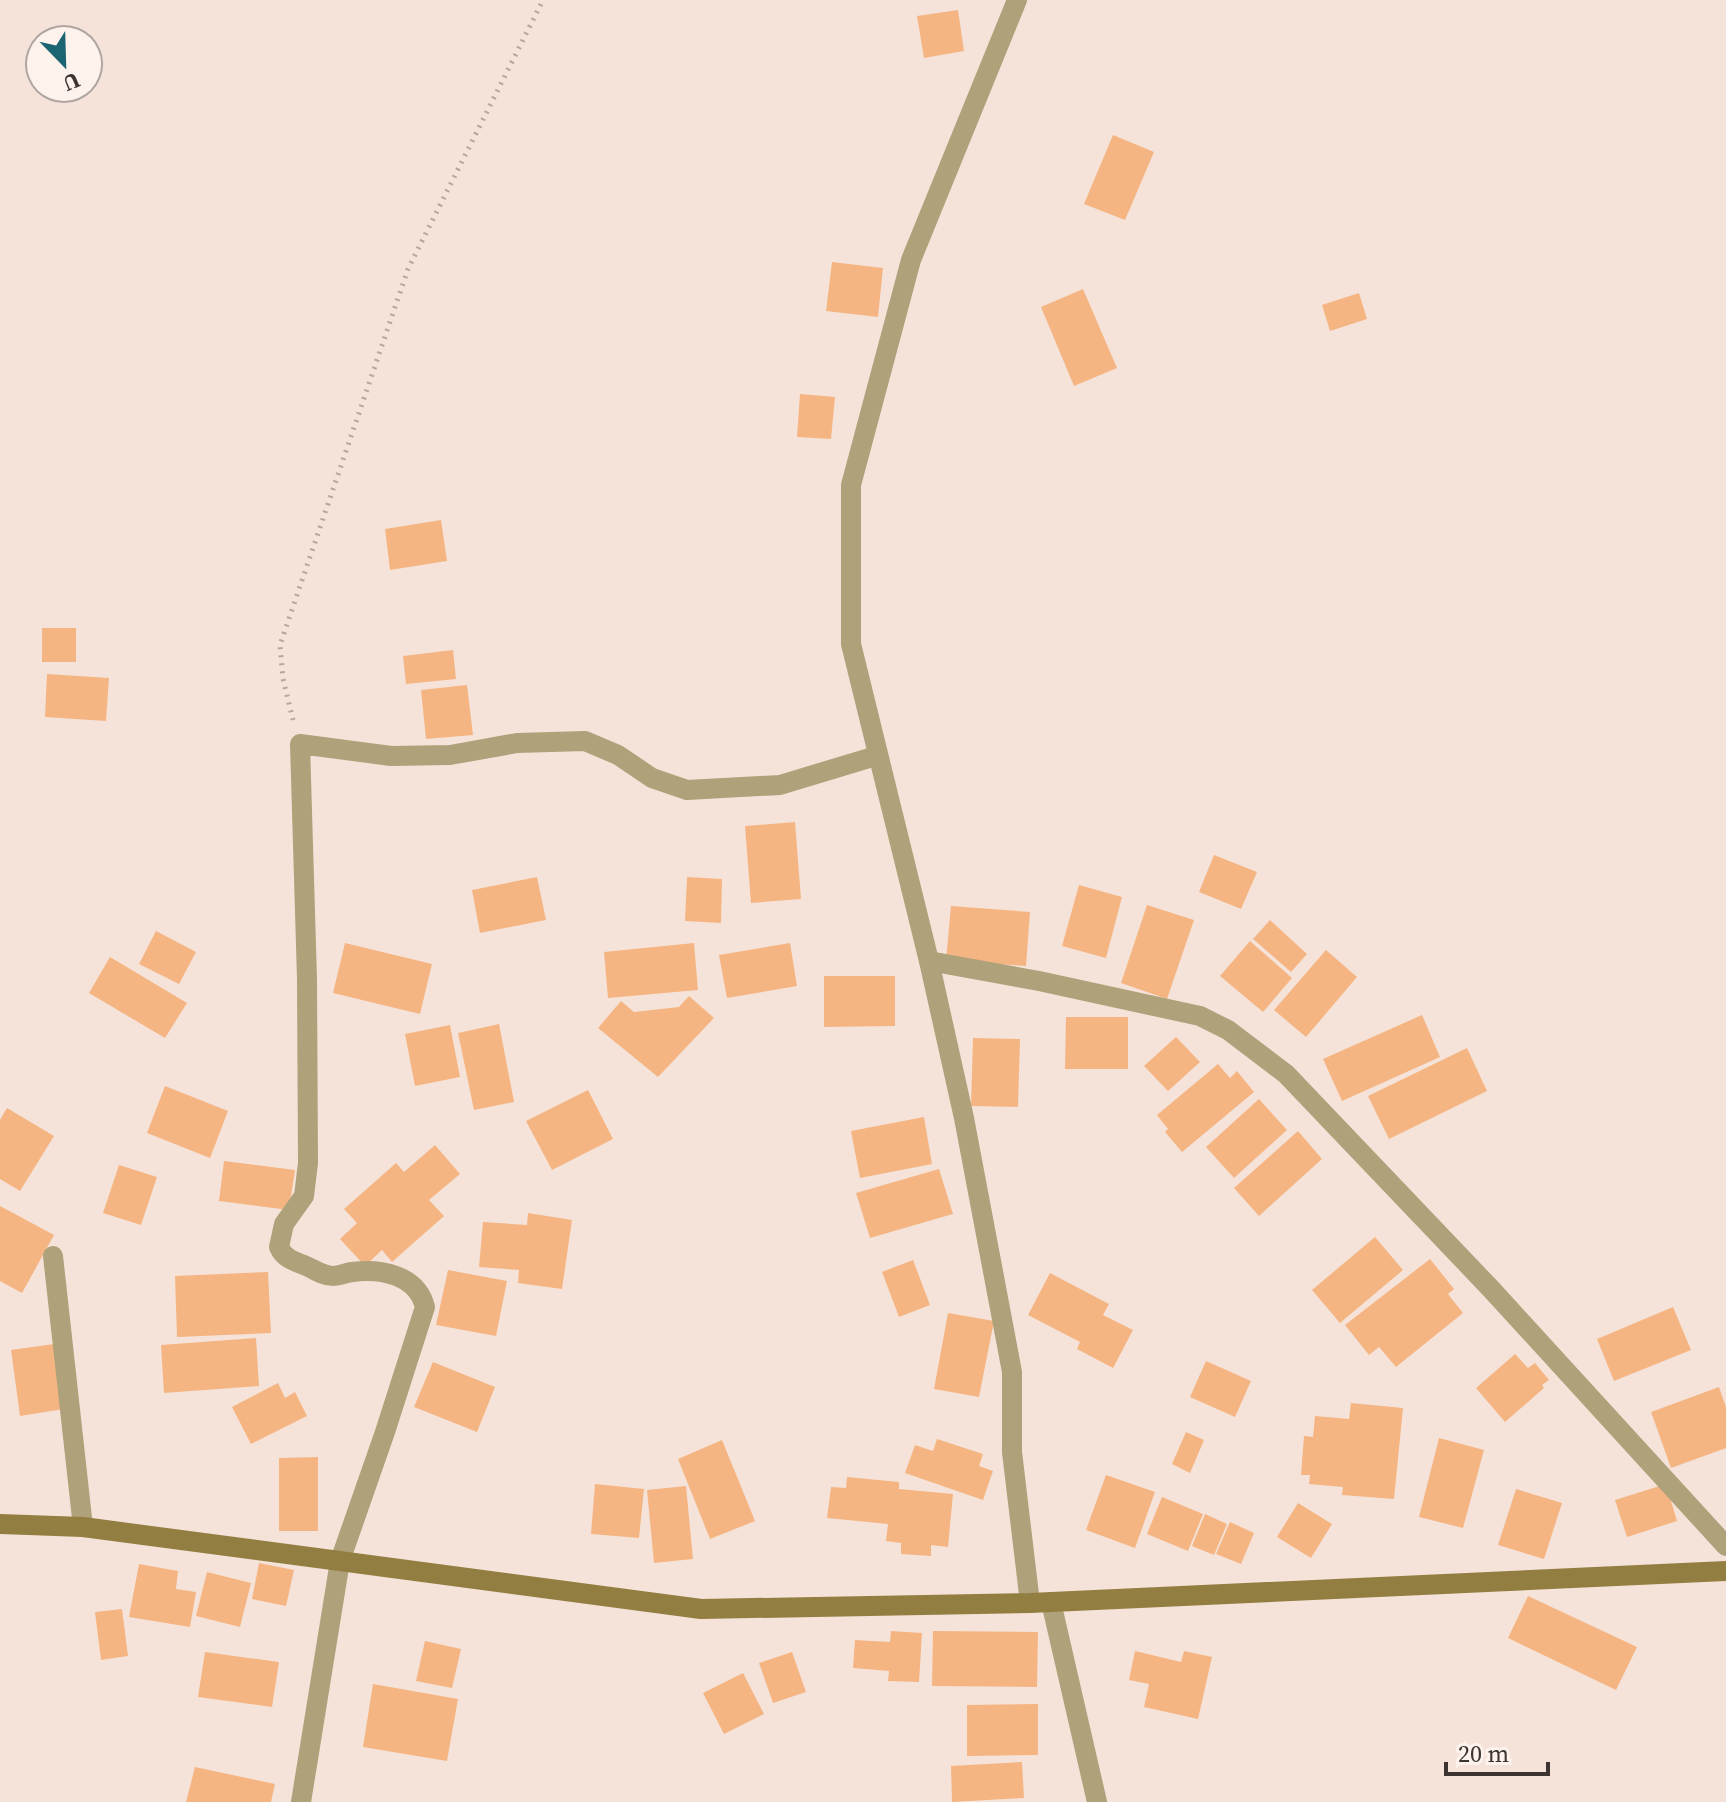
<svg xmlns="http://www.w3.org/2000/svg" width="1726" height="1802" font-family="'Source Serif 4',serif">
<rect width="100%" height="100%" fill="#f5e3d9"/>
<!-- building -->
<g fill="#f5b583">
<path d="M 958,10 L 964,51 L 924,58 L 917,16 Z"/>
<path d="M 1113,135 L 1154,152 L 1125,220 L 1084,204 Z"/>
<path d="M 832,262 L 883,268 L 878,317 L 826,311 Z"/>
<path d="M 1083,289 L 1117,368 L 1074,386 L 1041,307 Z"/>
<path d="M 1359,293 L 1367,319 L 1330,331 L 1322,305 Z"/>
<path d="M 800,394 L 835,397 L 831,439 L 797,437 Z"/>
<path d="M 441,520 L 447,561 L 390,570 L 385,529 Z"/>
<rect x="42" y="628" width="34" height="34"/>
<path d="M 453,650 L 456,679 L 406,684 L 403,656 Z"/>
<path d="M 47,674 L 109,678 L 106,721 L 45,717 Z"/>
<path d="M 467,685 L 473,735 L 426,739 L 421,690 Z"/>
<path d="M 795,822 L 801,899 L 751,903 L 745,826 Z"/>
<path d="M 1214,855 L 1257,872 L 1241,909 L 1199,892 Z"/>
<path d="M 537,877 L 546,920 L 480,933 L 472,890 Z"/>
<path d="M 687,877 L 722,879 L 721,923 L 685,921 Z"/>
<path d="M 1079,885 L 1122,897 L 1106,958 L 1062,946 Z"/>
<path d="M 1147,905 L 1194,920 L 1167,999 L 1121,983 Z"/>
<path d="M 951,906 L 1030,912 L 1026,966 L 946,960 Z"/>
<path d="M 1270,920 L 1307,954 L 1291,972 L 1253,939 Z"/>
<path d="M 156,931 L 196,952 L 179,984 L 139,964 Z"/>
<path d="M 1250,941 L 1292,978 L 1263,1012 L 1220,976 Z"/>
<path d="M 345,943 L 432,964 L 420,1014 L 333,993 Z"/>
<path d="M 694,943 L 698,990 L 608,998 L 604,952 Z"/>
<path d="M 790,943 L 797,986 L 727,998 L 719,955 Z"/>
<path d="M 1326,950 L 1357,977 L 1306,1037 L 1274,1010 Z"/>
<path d="M 110,957 L 187,1003 L 165,1038 L 89,993 Z"/>
<path d="M 824,976 L 895,976 L 895,1026 L 824,1027 Z"/>
<path d="M 689,996 L 714,1018 L 658,1077 L 598,1028 L 621,1001 L 634,1012 L 679,1007 Z"/>
<path d="M 1422,1015 L 1440,1057 L 1342,1101 L 1323,1059 Z"/>
<path d="M 1066,1017 L 1128,1017 L 1128,1069 L 1065,1069 Z"/>
<path d="M 499,1024 L 514,1102 L 474,1110 L 458,1033 Z"/>
<path d="M 450,1025 L 460,1077 L 415,1086 L 405,1034 Z"/>
<path d="M 1176,1037 L 1200,1062 L 1168,1091 L 1144,1066 Z"/>
<path d="M 973,1038 L 1020,1039 L 1018,1107 L 971,1106 Z"/>
<path d="M 1467,1048 L 1487,1091 L 1389,1139 L 1368,1096 Z"/>
<path d="M 1218,1064 L 1230,1078 L 1237,1071 L 1254,1092 L 1182,1152 L 1165,1132 L 1168,1129 L 1157,1115 Z"/>
<path d="M 165,1086 L 228,1111 L 210,1158 L 147,1133 Z"/>
<path d="M 588,1090 L 613,1139 L 552,1170 L 526,1121 Z"/>
<path d="M 1259,1099 L 1287,1130 L 1234,1178 L 1206,1147 Z"/>
<path d="M 7,1108 L 54,1136 L 20,1191 L 0,1179 L 0,1120 Z"/>
<path d="M 924,1117 L 932,1164 L 860,1178 L 851,1131 Z"/>
<path d="M 1298,1131 L 1322,1159 L 1259,1216 L 1234,1188 Z"/>
<path d="M 435,1145 L 460,1174 L 429,1200 L 444,1216 L 392,1262 L 382,1250 L 365,1266 L 340,1239 L 357,1223 L 344,1209 L 396,1163 L 404,1172 Z"/>
<path d="M 224,1161 L 295,1170 L 289,1210 L 219,1201 Z"/>
<path d="M 119,1165 L 157,1177 L 141,1225 L 103,1213 Z"/>
<path d="M 939,1169 L 953,1214 L 870,1238 L 856,1193 Z"/>
<path d="M 0,1206 L 54,1235 L 22,1293 L 0,1281 Z"/>
<path d="M 528,1213 L 572,1220 L 562,1289 L 518,1283 L 519,1270 L 479,1267 L 483,1222 L 527,1225 Z"/>
<path d="M 1375,1237 L 1403,1270 L 1340,1323 L 1312,1290 Z"/>
<path d="M 1430,1259 L 1454,1289 L 1448,1294 L 1463,1313 L 1396,1367 L 1379,1347 L 1369,1355 L 1345,1325 Z"/>
<path d="M 913,1260 L 930,1305 L 899,1317 L 882,1272 Z"/>
<path d="M 448,1270 L 507,1281 L 496,1336 L 436,1325 Z"/>
<path d="M 268,1272 L 271,1333 L 177,1337 L 175,1276 Z"/>
<path d="M 1050,1273 L 1109,1304 L 1103,1315 L 1133,1330 L 1113,1368 L 1077,1349 L 1080,1342 L 1028,1315 Z"/>
<path d="M 1673,1307 L 1691,1350 L 1614,1381 L 1597,1339 Z"/>
<path d="M 948,1313 L 994,1321 L 979,1397 L 934,1389 Z"/>
<path d="M 256,1338 L 259,1386 L 164,1393 L 161,1345 Z"/>
<path d="M 54,1344 L 64,1409 L 20,1416 L 11,1350 Z"/>
<path d="M 1515,1354 L 1528,1368 L 1535,1363 L 1549,1380 L 1542,1385 L 1544,1388 L 1505,1422 L 1476,1388 Z"/>
<path d="M 1206,1361 L 1251,1381 L 1235,1417 L 1190,1397 Z"/>
<path d="M 433,1362 L 495,1387 L 477,1432 L 414,1407 Z"/>
<path d="M 278,1383 L 285,1398 L 295,1392 L 307,1416 L 251,1444 L 232,1407 Z"/>
<path d="M 1719,1387 L 1726,1407 L 1726,1448 L 1671,1468 L 1651,1412 Z"/>
<path d="M 1351,1403 L 1403,1408 L 1394,1499 L 1342,1495 L 1343,1487 L 1309,1484 L 1310,1475 L 1301,1475 L 1304,1436 L 1313,1437 L 1315,1416 L 1349,1419 Z"/>
<path d="M 1186,1432 L 1204,1440 L 1190,1473 L 1172,1464 Z"/>
<path d="M 1439,1438 L 1484,1450 L 1463,1528 L 1419,1517 Z"/>
<path d="M 937,1439 L 983,1454 L 979,1466 L 993,1471 L 983,1500 L 905,1473 L 915,1445 L 933,1451 Z"/>
<path d="M 722,1440 L 755,1521 L 710,1539 L 678,1459 Z"/>
<path d="M 318,1457 L 318,1531 L 279,1531 L 279,1458 Z"/>
<path d="M 1106,1475 L 1155,1492 L 1135,1548 L 1086,1530 Z"/>
<path d="M 847,1477 L 899,1482 L 899,1489 L 953,1494 L 948,1547 L 931,1545 L 931,1556 L 901,1554 L 901,1543 L 886,1541 L 888,1524 L 827,1518 L 831,1487 L 846,1488 Z"/>
<path d="M 595,1484 L 644,1489 L 639,1538 L 591,1534 Z"/>
<path d="M 1666,1484 L 1677,1521 L 1627,1537 L 1615,1500 Z"/>
<path d="M 686,1486 L 693,1559 L 654,1563 L 647,1490 Z"/>
<path d="M 1516,1489 L 1562,1503 L 1544,1559 L 1498,1545 Z"/>
<path d="M 1162,1497 L 1203,1514 L 1188,1551 L 1147,1534 Z"/>
<path d="M 1298,1503 L 1332,1524 L 1311,1558 L 1277,1537 Z"/>
<path d="M 1205,1514 L 1227,1524 L 1214,1555 L 1192,1546 Z"/>
<path d="M 1230,1522 L 1254,1533 L 1241,1564 L 1216,1554 Z"/>
<path d="M 259,1563 L 294,1570 L 286,1606 L 252,1599 Z"/>
<path d="M 139,1564 L 178,1571 L 176,1589 L 196,1592 L 190,1627 L 129,1617 Z"/>
<path d="M 207,1572 L 251,1583 L 240,1627 L 196,1616 Z"/>
<path d="M 1528,1596 L 1637,1647 L 1616,1690 L 1508,1638 Z"/>
<path d="M 122,1609 L 128,1656 L 101,1660 L 95,1612 Z"/>
<path d="M 891,1631 L 922,1633 L 919,1682 L 888,1681 L 889,1671 L 853,1668 L 855,1640 L 890,1642 Z"/>
<path d="M 933,1631 L 1038,1632 L 1037,1687 L 932,1686 Z"/>
<path d="M 425,1641 L 461,1649 L 452,1688 L 416,1681 Z"/>
<path d="M 1135,1651 L 1181,1662 L 1184,1651 L 1212,1657 L 1198,1719 L 1144,1707 L 1149,1684 L 1129,1680 Z"/>
<path d="M 205,1652 L 279,1662 L 272,1707 L 198,1697 Z"/>
<path d="M 792,1652 L 806,1692 L 773,1703 L 759,1663 Z"/>
<path d="M 743,1673 L 764,1714 L 724,1734 L 703,1693 Z"/>
<path d="M 373,1684 L 458,1699 L 447,1761 L 363,1747 Z"/>
<path d="M 1038,1704 L 1038,1755 L 967,1756 L 967,1705 Z"/>
<path d="M 1022,1762 L 1024,1798 L 952,1802 L 951,1766 Z"/>
<path d="M 195,1767 L 275,1784 L 271,1802 L 186,1802 Z"/>
</g>
<g fill="none" stroke-linecap="round" stroke-linejoin="round">
<!-- path -->
<path stroke="#b5a79f" stroke-width="5" stroke-dasharray="2 6" stroke-linecap="butt" d="M 293,720 L 283,679 L 280,645 L 408,269 L 543,0"/>
<!-- street -->
<g stroke="#afa17a" stroke-width="20">
<path d="M 1017,0 L 911,260 L 851,485 L 851,644 L 929,961 L 964,1118 L 1012,1372 L 1012,1452 L 1030,1603"/>
<path d="M 929,961 L 1039,981 L 1200,1016 L 1228,1030 L 1286,1074 L 1492,1290 L 1726,1546"/>
<path d="M 53,1256 L 83,1527"/>
<path d="M 1051,1602 L 1097,1802"/>
<path d="M 301,1802 L 340,1561 L 385,1432 L 425,1307 C 417,1275 381,1268 352,1272 C 345,1273 340,1276 333,1276 C 322,1276 314,1269 304,1265 C 293,1261 284,1258 279,1247 L 284,1224 L 304,1196 L 308,1163 L 307,979 L 300,744 L 391,756 L 450,755 L 517,743 L 585,741 L 618,755 L 652,778 L 687,790 L 780,785 L 876,756"/>
</g>
<!-- secondary -->
<path stroke="#937e41" stroke-width="20" d="M 0,1524 L 83,1527 L 701,1609 L 1030,1603 L 1726,1571"/>
</g>
<!-- north arrow -->
<g transform="translate(64 64) rotate(157)"><circle r="38" fill="#fdf2ec" stroke="#afa6a1" stroke-width="2"/>
<path d="M0-6L14 30L0 20L-14 30Z" fill="#1b6472"/>
<text y="-12" font-size="22" font-weight="bold" text-anchor="middle" fill="#3b3430">U</text>
</g>
<!-- scale -->
<path d="M1446 1762v12h102v-12" fill="none" stroke="#3b3430" stroke-width="4"/>
<text x="1458" y="1762" font-size="24" fill="#3b3430" stroke="#fdf2ec" stroke-width="6" paint-order="stroke">20 m</text>
</svg>
